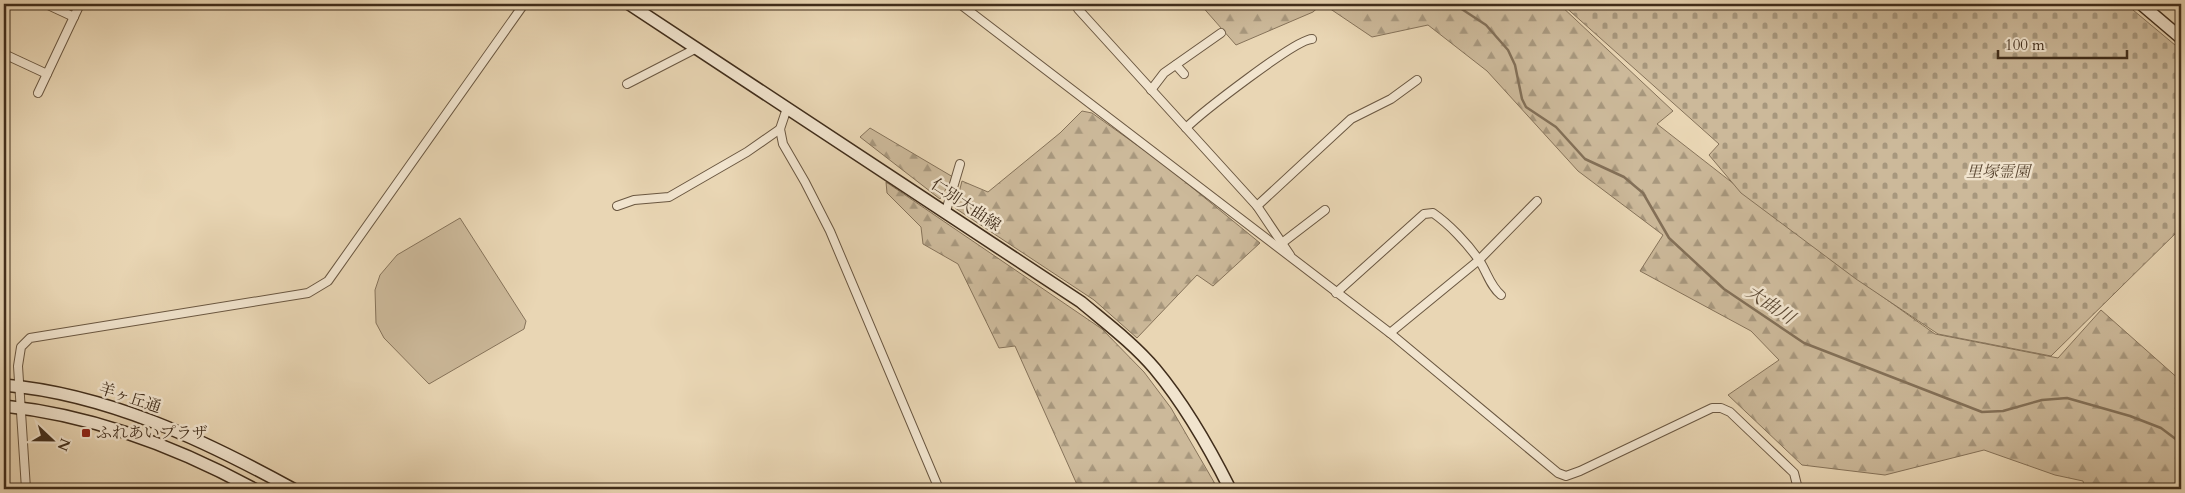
<svg xmlns="http://www.w3.org/2000/svg" width="2185" height="493" font-family="Cardo,'Noto Serif JP',serif">
<defs>
<pattern id="forest-firs" width="22" height="20" patternUnits="userSpaceOnUse" patternTransform="scale(1.25)"><rect width="22" height="20" fill="#ccb99a"/><path d="M5 1l3.5 6h-7zM16 11l3.5 6h-7z" fill="#a7977d"/></pattern>
<pattern id="cemetery-stones" width="16" height="16" patternUnits="userSpaceOnUse" patternTransform="scale(1.25)"><rect width="16" height="16" fill="#ccb99a"/><path d="M2 7V4a2 2 0 0 1 4 0v3zM10 15v-3a2 2 0 0 1 4 0v3z" fill="#a7977d"/></pattern>
</defs>
<rect width="100%" height="100%" fill="#e9d6b4"/>
<filter id="stains"><feTurbulence type="fractalNoise" baseFrequency=".004" numOctaves="4"/><feColorMatrix values="0 0 0 0 .2 0 0 0 0 .09 0 0 0 0 .02 0 0 0 .5 -.17"/></filter>
<radialGradient id="worn" r=".72"><stop offset=".6" stop-color="#630" stop-opacity="0"/><stop offset="1" stop-color="#630" stop-opacity=".3"/></radialGradient>
<!-- grass -->
<path fill="#ccb99a" stroke="#86735a" d="M 460,218 L 526,321 L 524,329 L 429,384 L 384,338 L 376,323 L 375,290 L 380,275 L 397,255 Z"/>
<!-- forest -->
<g fill="url(#forest-firs)" stroke="#86735a">
<path d="M 1200,4 L 1322,4 L 1313,12 L 1236,45 Z"/>
<path d="M 1323,4 L 1559,4 L 1673,111 L 1657,124 L 1834,262 L 1935,334 L 2058,358 L 2101,310 L 2181,381 L 2181,489 L 2085,489 L 2083,481 L 2055,475 L 1984,450 L 1885,475 L 1802,465 L 1728,395 L 1779,360 L 1751,331 L 1640,271 L 1663,235 L 1578,171 L 1487,71 L 1428,25 L 1372,37 Z"/>
<path d="M 1082,111 L 1092,113 L 1162,163 L 1260,243 L 1213,286 L 1197,275 L 1137,338 L 1094,300 L 955,208 L 962,181 L 988,192 L 1060,133 Z"/>
<path d="M 870,128 L 953,177 L 940,199 L 860,137 Z"/>
<path d="M 886,182 L 1102,329 L 1144,372 L 1171,408 L 1218,489 L 1079,489 L 1015,346 L 999,348 L 958,264 L 923,244 L 921,227 L 887,193 Z"/>
</g>
<!-- cemetery -->
<path fill="url(#cemetery-stones)" stroke="#86735a" d="M 1562,4 L 2128,4 L 2127,5 L 2181,50 L 2181,228 L 2051,356 L 1938,334 L 1856,279 L 1741,193 L 1709,155 L 1719,144 Z"/>
<g fill="none" stroke-linecap="round" stroke-linejoin="round">
<!-- stream -->
<g stroke="#837058" stroke-width="2.5">
<path d="M 1454,4 L 1486,25 L 1508,50 L 1515,65 L 1522,99 L 1526,107 L 1556,127 L 1585,159 L 1624,177 L 1643,193 L 1669,238 L 1724,289 L 1804,343 L 1982,412 L 2003,411 L 2042,400 L 2067,398 L 2130,416 L 2161,428 L 2181,443"/>
<path d="M 4,479 L 6,489"/>
</g>
<defs>
<g id="street">
<path d="M 46,4 L 74,17"/>
<path d="M 960,4 L 1390,333 L 1558,473 L 1566,476 L 1580,471 L 1712,408 L 1721,408 L 1730,412 L 1794,473 L 1798,489"/>
<path d="M 1079,4 L 1078,9 L 1257,206 L 1290,255"/>
<path d="M 4,54 L 47,74"/>
<path d="M 1176,65 L 1184,74"/>
<path d="M 627,84 L 697,48"/>
<path d="M 1151,90 L 1164,73 L 1221,33"/>
<path d="M 38,93 L 80,4"/>
<path d="M 787,108 L 780,129 L 783,144 L 805,182 L 830,231 L 939,489"/>
<path d="M 1186,128 C 1201,113 1296,39 1312,39"/>
<path d="M 617,206 L 634,200 L 669,197 L 747,152 L 780,129"/>
<path d="M 1257,206 L 1351,119 L 1391,99 L 1417,80"/>
<path d="M 946,211 L 960,164"/>
<path d="M 1282,243 L 1325,210"/>
<path d="M 1336,293 L 1424,214 L 1433,213 C 1449,224 1467,243 1479,260 C 1487,272 1490,286 1501,295"/>
<path d="M 1390,333 L 1479,260 L 1537,201"/>
<path d="M 26,489 L 18,366 L 21,347 L 30,338 L 308,293 L 328,281 L 524,4"/>
</g>
<g id="secondary">
<path d="M 629,4 L 1081,302 C 1106,323 1134,344 1155,369 C 1185,405 1209,447 1230,489"/>
<path d="M 2141,4 L 2181,38"/>
<path d="M 4,385 C 107,394 204,440 293,489"/>
<path d="M 4,406 C 92,415 177,447 254,489"/>
</g>
</defs>
<!-- street casing -->
<use href="#street" stroke="#6a5741" stroke-width="10"/>
<!-- secondary casing -->
<use href="#secondary" stroke="#402d1b" stroke-width="14"/>
<!-- street -->
<use href="#street" stroke="#f1e4ce" stroke-width="8"/>
<!-- secondary -->
<use href="#secondary" stroke="#f1e4ce" stroke-width="11"/>
</g>
<!-- markers -->
<rect fill="#8f2418" stroke="#f1e4ce" stroke-width="2" x="81" y="428" width="10" height="10" rx="2.5"/>
<g text-anchor="middle" dominant-baseline="central" stroke-width="5" stroke-linejoin="round" paint-order="stroke">
<!-- park labels -->
<g font-size="16" font-style="italic" fill="#5c4934" stroke="#f1e4ce">
<text x="1998" y="172">里塚霊園</text>
</g>
<!-- street labels -->
<g font-size="16" fill="#402d1b" stroke="#f1e4ce">
<text transform="translate(966 205) rotate(34)">仁別大曲線</text>
<text transform="translate(130 398) rotate(18)">羊ヶ丘通</text>
</g>
<!-- poi labels -->
<g font-size="16" fill="#402d1b" stroke="#f1e4ce" text-anchor="start">
<text x="96" y="433">ふれあいプラザ</text>
</g>
<!-- water labels -->
<g font-size="18" font-style="italic" fill="#5c4934" stroke="#f1e4ce">
<text transform="translate(1770 305) rotate(34)">大曲川</text>
</g>
</g>
<!-- margin -->
<rect width="2185" height="493" fill="none" stroke="#e9d6b4" stroke-width="20"/>
<rect x="5" y="5" width="2175" height="483" fill="none" stroke="#402d1b" stroke-width="2.5"/>
<rect x="10" y="10" width="2165" height="473" fill="none" stroke="#402d1b"/>
<!-- north arrow -->
<g transform="translate(52 440) rotate(112)" stroke="#f1e4ce" stroke-width="4" paint-order="stroke">
<path d="M0-4L9 19L0 12L-9 19Z" fill="#402d1b"/>
<text y="-8" font-size="14" font-weight="bold" text-anchor="middle" fill="#402d1b">N</text>
</g>
<!-- scale -->
<path d="M1998 50v8h129v-8" fill="none" stroke="#402d1b" stroke-width="2.5"/>
<text x="2005" y="50" font-size="15" fill="#402d1b" stroke="#f1e4ce" stroke-width="4" paint-order="stroke">100 m</text>
<rect width="100%" height="100%" filter="url(#stains)"/>
<rect width="100%" height="100%" fill="url(#worn)"/>
</svg>
